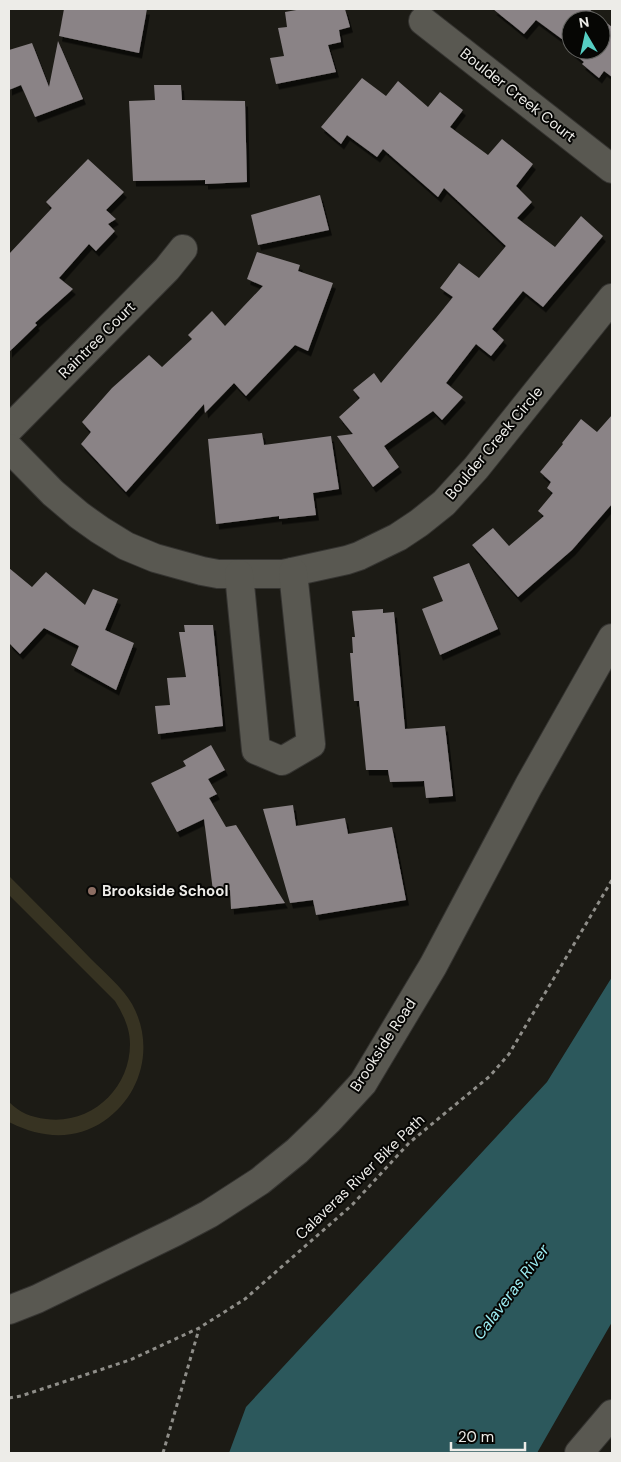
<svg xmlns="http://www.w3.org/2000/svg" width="621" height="1462" font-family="'DM Sans',sans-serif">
<defs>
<filter id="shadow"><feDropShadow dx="3" dy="5.5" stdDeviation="0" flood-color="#0009"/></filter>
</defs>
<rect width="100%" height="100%" fill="#1c1b15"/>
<!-- green -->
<path fill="#373322" d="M 9,876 C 36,903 64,931 91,959 C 105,973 122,987 132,1004 C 155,1045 142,1095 104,1121 C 75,1141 41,1138 11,1123 L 9,1122 L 9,1102 C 20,1113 31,1117 46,1119 C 91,1125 130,1089 130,1044 C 130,1028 123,1014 115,1001 L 9,895 Z"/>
<!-- water -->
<path fill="#2c585c" d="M 612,977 L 612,1322 L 537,1453 L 229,1453 L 246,1407 L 547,1082 Z"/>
<!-- building -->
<g fill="#8a8386" fill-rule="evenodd" filter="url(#shadow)">
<path d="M 64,9 L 147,9 L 139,53 L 59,36 Z"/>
<path d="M 302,9 L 345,9 L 350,27 L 339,30 L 341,42 L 328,45 L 336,72 L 276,84 L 270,58 L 284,56 L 278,28 L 287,27 L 285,12 Z"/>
<path d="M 493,9 L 589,9 L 612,27 L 612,77 L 604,71 L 599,78 L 582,64 L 584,62 L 567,48 L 570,45 L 536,20 L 524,34 ZM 571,20 L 601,20 L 601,50 L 571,50 Z"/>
<path d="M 58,41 L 83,99 L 35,117 L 21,85 L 9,90 L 9,50 L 32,43 L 49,87 Z"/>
<path d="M 362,78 L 386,96 L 398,81 L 428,107 L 440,92 L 463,110 L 450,127 L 488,155 L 502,139 L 533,164 L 516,186 L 532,202 L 517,218 L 555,247 L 581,216 L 603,236 L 543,307 L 523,291 L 492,329 L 504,340 L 491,356 L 476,344 L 446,383 L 463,397 L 442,420 L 433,411 L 384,446 L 399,467 L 373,487 L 337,436 L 353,434 L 339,417 L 360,398 L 353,390 L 374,373 L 381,383 L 436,318 L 453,297 L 440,288 L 459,263 L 479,278 L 506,246 L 444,188 L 438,197 L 383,149 L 377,157 L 347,135 L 341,144 L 321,127 Z"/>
<path d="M 154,85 L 181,85 L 182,100 L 245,101 L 247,182 L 205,184 L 205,180 L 133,181 L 129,101 L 155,100 Z"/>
<path d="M 88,159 L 124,192 L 106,210 L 116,219 L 108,224 L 115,231 L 96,251 L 89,244 L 59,278 L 73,289 L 35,323 L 37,325 L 9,352 L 9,254 L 52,208 L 46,202 Z"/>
<path d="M 320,195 L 329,230 L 258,245 L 251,215 Z"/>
<path d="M 257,252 L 300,265 L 298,271 L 333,283 L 308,351 L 295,345 L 246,396 L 234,383 L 205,413 L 204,404 L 126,492 L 81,444 L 91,432 L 82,422 L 112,388 L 149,355 L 162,367 L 192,339 L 188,335 L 212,311 L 225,326 L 263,286 L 247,279 Z"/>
<path d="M 612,415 L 612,504 L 572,550 L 518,597 L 472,545 L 493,528 L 509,546 L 544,516 L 538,511 L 553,493 L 547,488 L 551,482 L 540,472 L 563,444 L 562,443 L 581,419 L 597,432 Z"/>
<path d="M 262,433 L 264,445 L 331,436 L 339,489 L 313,493 L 316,515 L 279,519 L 279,516 L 216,524 L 208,439 Z"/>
<path d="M 469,563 L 498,629 L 440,655 L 422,609 L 443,601 L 433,577 Z"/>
<path d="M 9,568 L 32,587 L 46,572 L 85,605 L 93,589 L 118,599 L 105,630 L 134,643 L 116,690 L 71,665 L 79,646 L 44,628 L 20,654 L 9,643 Z"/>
<path d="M 383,609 L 383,613 L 394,612 L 405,729 L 445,726 L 453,796 L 426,798 L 424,781 L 390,782 L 388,770 L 366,770 L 359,701 L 354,701 L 350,653 L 353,653 L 352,637 L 355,637 L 352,611 Z"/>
<path d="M 184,625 L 213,625 L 223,726 L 158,734 L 155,706 L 170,705 L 167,678 L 186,677 L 179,632 L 185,632 Z"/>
<path d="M 211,745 L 225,770 L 208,779 L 217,794 L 209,798 L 226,827 L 236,825 L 285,903 L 231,909 L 230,890 L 213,891 L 204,819 L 177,832 L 151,783 L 186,766 L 183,761 Z"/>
<path d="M 293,805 L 296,826 L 345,818 L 348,834 L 392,827 L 406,900 L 316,915 L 313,900 L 290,903 L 263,809 Z"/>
</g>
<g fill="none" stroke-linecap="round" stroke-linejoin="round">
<defs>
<g id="minor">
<path d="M 423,21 L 612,169"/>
<path d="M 9,429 L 167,269 L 183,249"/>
<path d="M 9,448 L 53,493 L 79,515 L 100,530 L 126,546 L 155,558 L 202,571 L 218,574 L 283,574 L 347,560 L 359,556 L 398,537 L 419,523 L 444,503 L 476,468 L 612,298"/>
<path d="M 239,574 L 256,750 L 282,761 L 311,744 L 293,572"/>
<path d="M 9,1310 L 37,1299 L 175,1232 L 209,1214 L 260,1181 L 297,1151 L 328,1121 L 363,1083 L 433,966 L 529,785 L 612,638"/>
<path d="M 579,1453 L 612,1414"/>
</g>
</defs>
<!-- minor casing -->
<use href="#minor" stroke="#353431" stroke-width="30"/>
<!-- path -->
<g stroke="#8f8e89" stroke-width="3" stroke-dasharray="4 4" stroke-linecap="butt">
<path d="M 9,1398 L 21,1396 L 130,1360 L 199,1328 L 245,1299 L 352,1205 L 409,1143 L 490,1076 L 509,1054 L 612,880"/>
<path d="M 163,1453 L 199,1329"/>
</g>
<!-- minor -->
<use href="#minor" stroke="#595851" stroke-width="28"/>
</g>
<!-- markers -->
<circle fill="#8d6e63" stroke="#060604" stroke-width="2" cx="92" cy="891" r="5"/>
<g text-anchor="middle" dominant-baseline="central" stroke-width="4" stroke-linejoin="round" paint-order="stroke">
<!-- street labels -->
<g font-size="15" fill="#edece8" stroke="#060604">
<text transform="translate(518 95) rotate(38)">Boulder Creek Court</text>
<text transform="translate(97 340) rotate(-45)">Raintree Court</text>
<text transform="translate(494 443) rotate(-50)">Boulder Creek Circle</text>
<text transform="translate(383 1045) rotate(-57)">Brookside Road</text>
<text transform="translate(360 1177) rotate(-44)">Calaveras River Bike Path</text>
</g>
<!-- poi labels -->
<g font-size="15" font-weight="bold" fill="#edece8" stroke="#060604" text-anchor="start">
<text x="102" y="891">Brookside School</text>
</g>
<!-- water labels -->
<g font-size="16" font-style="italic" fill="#9deef4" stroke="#060604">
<text transform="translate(511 1292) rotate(-53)">Calaveras River</text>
</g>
</g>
<!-- border -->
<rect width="621" height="1462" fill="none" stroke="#edece8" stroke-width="20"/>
<!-- north arrow -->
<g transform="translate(586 35) rotate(351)"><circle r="24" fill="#060604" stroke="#62625f"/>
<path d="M0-4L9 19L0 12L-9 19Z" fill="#56cec3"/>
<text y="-8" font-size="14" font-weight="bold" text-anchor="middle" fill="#edece8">N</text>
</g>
<!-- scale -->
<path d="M451 1442v8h74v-8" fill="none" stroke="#edece8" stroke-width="2.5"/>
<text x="458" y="1442" font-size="15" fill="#edece8" stroke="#060604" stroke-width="4" paint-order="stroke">20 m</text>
</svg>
